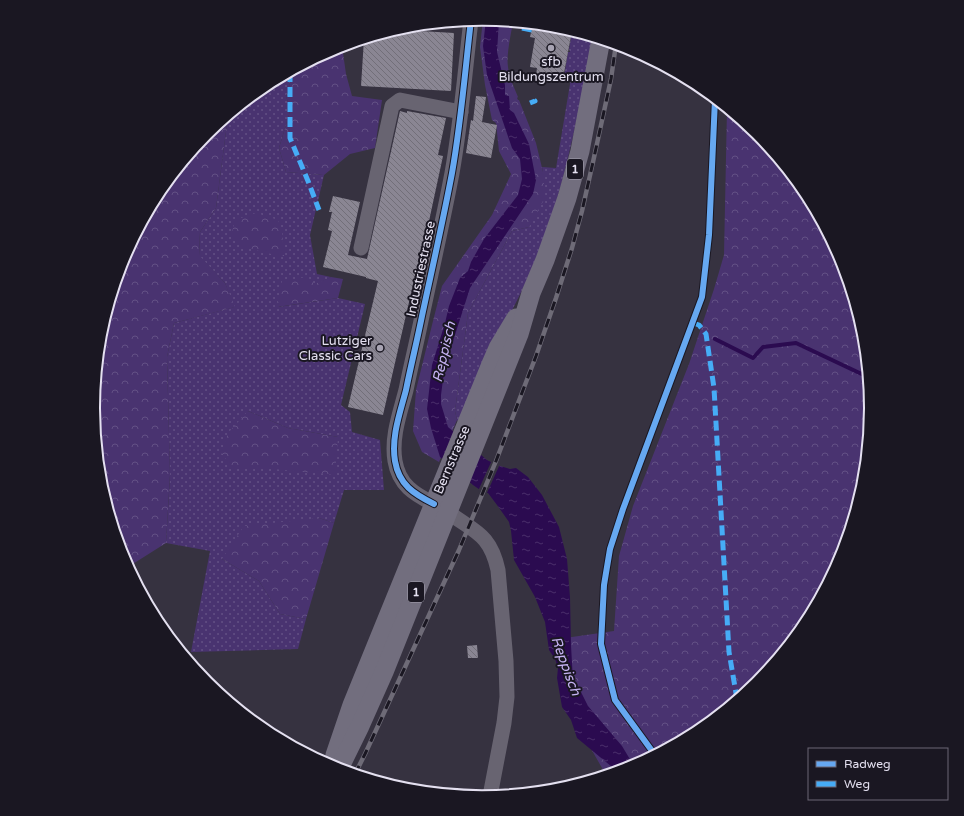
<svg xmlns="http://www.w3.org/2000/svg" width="964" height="816" font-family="'Varela Round',sans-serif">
<defs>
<pattern id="grass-dots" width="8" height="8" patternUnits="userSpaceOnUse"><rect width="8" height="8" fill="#493370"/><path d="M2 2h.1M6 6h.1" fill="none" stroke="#635085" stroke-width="1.8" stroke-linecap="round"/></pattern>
<pattern id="forest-crowns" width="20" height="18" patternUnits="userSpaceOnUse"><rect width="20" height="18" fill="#493370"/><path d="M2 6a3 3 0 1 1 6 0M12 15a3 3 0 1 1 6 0" fill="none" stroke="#635085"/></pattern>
<pattern id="water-ripples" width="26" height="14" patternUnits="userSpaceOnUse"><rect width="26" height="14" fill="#2b0b50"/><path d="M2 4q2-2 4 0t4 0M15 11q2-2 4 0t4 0" fill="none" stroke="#4a2e6a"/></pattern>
<pattern id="building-back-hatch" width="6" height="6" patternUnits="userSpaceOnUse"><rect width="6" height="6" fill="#8a8693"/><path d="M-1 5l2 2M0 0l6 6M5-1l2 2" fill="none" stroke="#726f79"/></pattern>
</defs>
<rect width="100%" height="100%" fill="#363240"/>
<!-- grass -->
<g fill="url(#grass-dots)" fill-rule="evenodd">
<path d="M 572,31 L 593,37 C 580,104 568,170 546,235 C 529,282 504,324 482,369 C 474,386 467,404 459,422 L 457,420 L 455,411 L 468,313 L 512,231 L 529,227 L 543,172 L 542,167 L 556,168 L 571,78 L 564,77 L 568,52 L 570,52 L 570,51 L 569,50 Z"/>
<path d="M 294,69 L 286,97 L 291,108 L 279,148 L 286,172 L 324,175 L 310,235 L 317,274 L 331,277 L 315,285 L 278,307 L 338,298 L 365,304 L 341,405 L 350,412 L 352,432 L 380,440 L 384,490 L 344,490 L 334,523 L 319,518 L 222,559 L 259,581 L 280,614 L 306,619 L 298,649 L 191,652 L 210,551 L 166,543 L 170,477 L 167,357 L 174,323 L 234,307 L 225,283 L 199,256 L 200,232 L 216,208 L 228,116 L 266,84 ZM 248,411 L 288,428 L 338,437 L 274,469 L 234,469 Z"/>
</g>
<!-- forest -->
<g fill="url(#forest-crowns)">
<path d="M 483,19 L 513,22 C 511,34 506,55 508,67 C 509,77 514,87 518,97 L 517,98 L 518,100 L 519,100 L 536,143 L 543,172 L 545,198 L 529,227 L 512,231 L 468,313 L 455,411 L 457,420 L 439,462 L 422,452 L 413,431 L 416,390 L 433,321 L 442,286 L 492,215 L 511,174 L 499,151 L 496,123 L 492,120 L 485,85 L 480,47 Z"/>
<path d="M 342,46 L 346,74 L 352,96 L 382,100 L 375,148 L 350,154 L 324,175 L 286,172 L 279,148 L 291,108 L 286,97 L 294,69 L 333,49 Z"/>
<path d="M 727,109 L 757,133 L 806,192 L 841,259 L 864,332 L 871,408 L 863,484 L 841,557 L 805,624 L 757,683 L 698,732 L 631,767 L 606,775 L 573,717 L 558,639 L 614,631 L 619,556 L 633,506 L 689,364 L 714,289 L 724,255 Z"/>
<path d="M 228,116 L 216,208 L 200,232 L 199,255 L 225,283 L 235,307 L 174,323 L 167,357 L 170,475 L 166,543 L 128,567 L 123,557 L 100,484 L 93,408 L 101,332 L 123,259 L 159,192 L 207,133 Z"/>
<path d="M 256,213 L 278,220 L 282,230 L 284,256 L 271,254 L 243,247 L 231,236 L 235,220 Z"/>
<path d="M 307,277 L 315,284 L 331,277 L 343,279 L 338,298 L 277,307 L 282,281 Z"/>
<path d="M 248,411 L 288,428 L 338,437 L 335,475 L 274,469 L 234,469 L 221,453 L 228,433 Z"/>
<path d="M 319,518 L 334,523 L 306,619 L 280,614 L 259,581 L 222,559 L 244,526 Z"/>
</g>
<!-- water -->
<path fill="url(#water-ripples)" d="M 486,19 L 499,21 L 497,52 L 505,85 L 505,95 L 509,96 L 510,110 L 514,113 L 529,144 L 536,180 L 533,194 L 470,288 L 447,360 L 444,372 L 441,395 L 441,404 L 448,427 L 487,460 L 497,465 L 510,469 L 516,468 L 528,477 L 542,495 L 559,527 L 567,559 L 570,597 L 571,645 L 573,681 L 578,691 L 581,692 L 588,706 L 622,746 L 634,766 L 616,772 L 612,767 L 577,738 L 571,720 L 562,707 L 557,678 L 558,668 L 555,659 L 549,650 L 545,622 L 535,597 L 514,560 L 511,531 L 509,522 L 497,505 L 488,493 L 483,492 L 473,485 L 440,457 L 431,428 L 427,409 L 432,365 L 445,323 L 449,306 L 460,278 L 468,271 L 471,262 L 484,239 L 518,195 L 522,179 L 520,159 L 512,148 L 487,75 L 483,46 Z"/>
<!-- pier -->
<path fill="#363240" d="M 492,460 L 500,464 L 486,495 L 483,494 L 478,491 Z"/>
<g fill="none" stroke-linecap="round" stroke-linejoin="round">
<!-- stream -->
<path stroke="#2b0b50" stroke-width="4" d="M 715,339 L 753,358 L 763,347 L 796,343 L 868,377"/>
</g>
<!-- building -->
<g fill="url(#building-back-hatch)">
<path d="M 533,24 L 558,27 L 572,31 L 564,73 L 557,72 L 556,80 L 536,76 L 537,68 L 530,67 L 535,38 L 530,37 Z"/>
<path d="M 404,27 L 404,30 L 454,33 L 451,91 L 361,86 L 364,39 Z"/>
<path d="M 476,96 L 486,97 L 482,122 L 497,125 L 491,158 L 466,153 L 471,120 L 473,121 Z"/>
<path d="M 400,111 L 407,113 L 407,111 L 446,118 L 438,155 L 443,156 L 417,277 L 415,276 L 383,415 L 348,407 L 378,281 L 366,278 L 366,277 L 323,267 L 332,231 L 328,230 L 332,212 L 329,212 L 333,196 L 360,202 L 348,255 L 367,259 Z"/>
<path d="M 477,645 L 478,658 L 468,658 L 467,646 Z"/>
</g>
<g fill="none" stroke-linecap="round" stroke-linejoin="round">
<!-- minor -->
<g stroke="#686471" stroke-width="15">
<path d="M 361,248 L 392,106 L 400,100 L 461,112"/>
<path d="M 434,504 C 414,494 399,485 395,461 C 391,437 400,413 406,390 C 411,365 417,341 422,316 C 432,269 443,221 452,173 C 461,123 465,71 471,20"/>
<path d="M 448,512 C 474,532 490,533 498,570 L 506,661 L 507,697 L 504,723 L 490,796"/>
</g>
<!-- major -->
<g stroke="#726e7e" stroke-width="19">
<path d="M 335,755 L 352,705 L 376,646 L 491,364 L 498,348 L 516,318"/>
<path d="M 339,769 L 360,726 L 384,672 L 519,334 L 531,293 L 545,260 L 567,198 L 580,151 L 601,39"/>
</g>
<defs>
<path id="rail" d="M 355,774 L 365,754 L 459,550 L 496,461 L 536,356 L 556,298 L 572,248 L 582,211 L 593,162 L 611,79 L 616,44"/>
</defs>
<!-- rail casing -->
<use href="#rail" stroke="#6e6b77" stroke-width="4.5"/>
<!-- rail -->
<use href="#rail" stroke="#1a1722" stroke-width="3" stroke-dasharray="9" stroke-linecap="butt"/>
<!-- quiet -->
<g stroke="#46acf6" stroke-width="5" stroke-dasharray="10 5" stroke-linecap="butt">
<path d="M 522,28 L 532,30"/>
<path d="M 290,72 L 290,138 L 308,181 L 319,210"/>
<path d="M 530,103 L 535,101 L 534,100"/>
<path d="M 693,323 L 699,325 L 706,334 L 714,388 L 729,652 L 737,699"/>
</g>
<defs>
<g id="cycleway">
<path d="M 434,504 C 414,494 399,485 395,461 C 391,437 400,413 406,390 C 411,365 417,341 422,316 C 432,269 443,221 452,173 C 461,123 465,71 471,20"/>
<path d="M 655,755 L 615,700 L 601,644 L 604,585 L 610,549 L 623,509 L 702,297 L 709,235 L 715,99"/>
</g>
</defs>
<!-- cycleway casing -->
<use href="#cycleway" stroke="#1a1722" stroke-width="8"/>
<!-- cycleway -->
<use href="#cycleway" stroke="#66a8f1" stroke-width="6"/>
</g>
<!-- markers -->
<g fill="#a7a3b2" stroke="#1a1722" stroke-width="1.5">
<circle cx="551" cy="48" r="4"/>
<circle cx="380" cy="348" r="4"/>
</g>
<g text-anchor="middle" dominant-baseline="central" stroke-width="4" stroke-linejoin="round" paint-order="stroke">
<!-- shield labels -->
<g fill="#1a1722" stroke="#a7a4b2" stroke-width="1">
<rect x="567" y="159" width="16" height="20" rx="3"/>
<rect x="408" y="582" width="16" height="20" rx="3"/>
</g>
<g font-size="12" font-weight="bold" fill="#e4e0f0">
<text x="575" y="169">1</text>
<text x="416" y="592">1</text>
</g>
<!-- poi labels -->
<g font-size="13" fill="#e4e0f0" stroke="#1a1722">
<text x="551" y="62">sfb<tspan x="551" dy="15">Bildungszentrum</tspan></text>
<text x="372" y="341" text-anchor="end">Lutziger<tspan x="372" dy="15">Classic Cars</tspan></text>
</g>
<!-- street labels -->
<g font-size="13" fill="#e4e0f0" stroke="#1a1722">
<text transform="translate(421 269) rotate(-78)">Industriestrasse</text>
<text transform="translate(452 460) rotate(-67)">Bernstrasse</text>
</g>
<!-- water labels -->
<g font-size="14" font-style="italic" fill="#c5b2f2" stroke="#1a1722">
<text transform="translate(444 352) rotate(-77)">Reppisch</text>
<text transform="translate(566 666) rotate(70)">Reppisch</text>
</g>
</g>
<!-- crop -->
<path d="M0 0H964V816H0ZM100 408a382 382 0 1 1 764 0a382 382 0 1 1-764 0Z" fill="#1a1722" fill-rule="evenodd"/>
<path fill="none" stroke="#e4e0f0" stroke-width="2" d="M100 408a382 382 0 1 1 764 0a382 382 0 1 1-764 0Z"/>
<!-- legend -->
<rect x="808" y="748" width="140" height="52" fill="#1a1722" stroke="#6b6774"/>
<rect x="816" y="761" width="20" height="6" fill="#66a8f1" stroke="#6b6774"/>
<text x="844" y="768" font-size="12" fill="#e4e0f0">Radweg</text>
<rect x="816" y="781" width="20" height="6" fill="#46acf6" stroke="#6b6774"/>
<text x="844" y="788" font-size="12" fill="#e4e0f0">Weg</text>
</svg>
